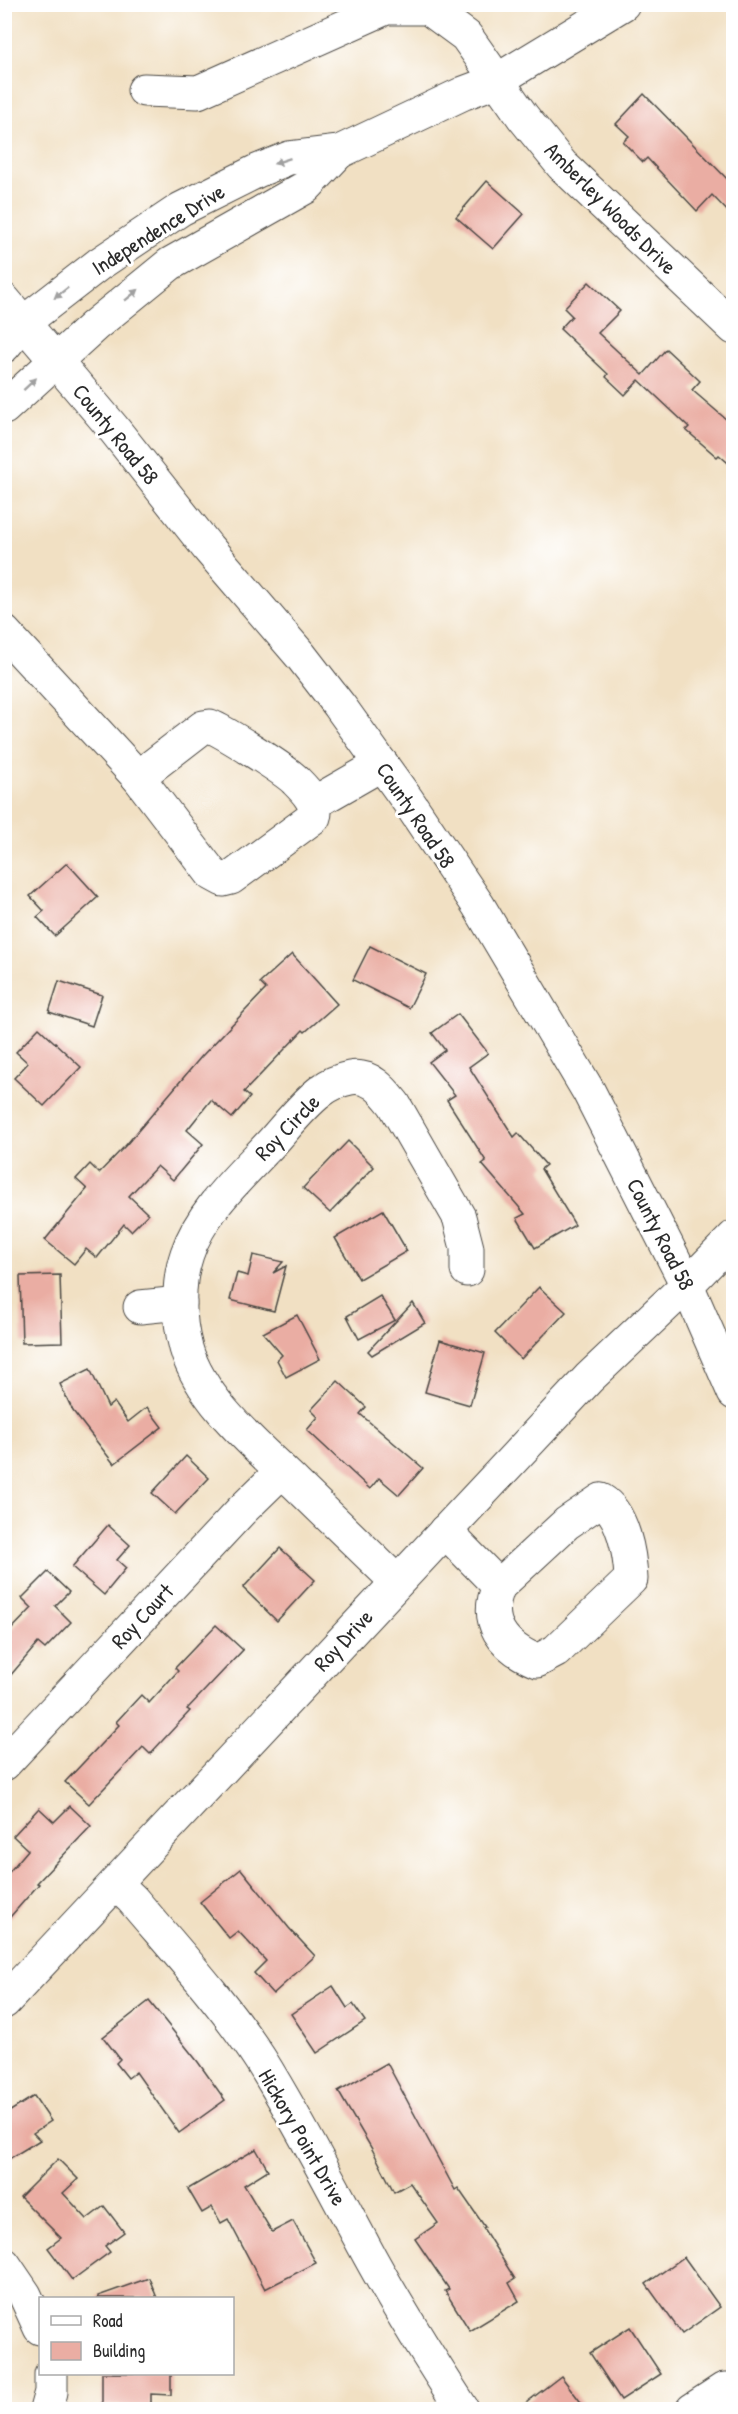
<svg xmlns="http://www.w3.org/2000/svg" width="738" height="2414" font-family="'Patrick Hand',sans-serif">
<rect width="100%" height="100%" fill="#fff"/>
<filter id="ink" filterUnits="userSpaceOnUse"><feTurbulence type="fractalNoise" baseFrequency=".0167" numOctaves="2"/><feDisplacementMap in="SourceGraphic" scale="12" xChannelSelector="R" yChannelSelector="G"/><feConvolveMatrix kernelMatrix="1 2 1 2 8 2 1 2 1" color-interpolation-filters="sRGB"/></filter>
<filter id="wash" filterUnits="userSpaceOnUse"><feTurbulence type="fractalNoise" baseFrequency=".008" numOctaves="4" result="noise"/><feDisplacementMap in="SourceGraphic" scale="24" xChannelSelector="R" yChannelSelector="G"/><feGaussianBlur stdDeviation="1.35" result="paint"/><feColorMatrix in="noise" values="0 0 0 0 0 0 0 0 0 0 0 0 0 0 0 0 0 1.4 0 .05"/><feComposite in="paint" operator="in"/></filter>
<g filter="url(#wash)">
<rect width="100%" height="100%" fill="#f1e0c3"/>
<g id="blocks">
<!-- building -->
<g fill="#eaada3">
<path d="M 644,94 L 734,186 L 734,218 L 712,195 L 697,211 L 647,158 L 643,162 L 623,142 L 629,136 L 616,124 Z"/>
<path d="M 487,181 L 524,214 L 493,249 L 456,217 Z"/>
<path d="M 589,282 L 620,311 L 598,333 L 643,375 L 666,349 L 700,381 L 692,390 L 734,426 L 734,468 L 719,455 L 717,457 L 686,430 L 689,427 L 639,380 L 625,395 L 606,377 L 608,374 L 560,329 L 572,316 L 564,308 Z"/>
<path d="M 67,863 L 98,897 L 55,936 L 37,917 L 44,911 L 30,896 Z"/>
<path d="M 370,946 L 426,974 L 409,1008 L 353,980 Z"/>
<path d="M 292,954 L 337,1004 L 305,1032 L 303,1030 L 244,1092 L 250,1097 L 232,1118 L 211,1100 L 187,1130 L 203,1144 L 173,1180 L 157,1166 L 129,1196 L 148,1214 L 131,1231 L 124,1224 L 97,1258 L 86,1249 L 74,1264 L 45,1240 L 87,1189 L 76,1179 L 90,1164 L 99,1173 L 126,1145 L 201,1057 L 266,989 L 260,983 Z"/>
<path d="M 59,981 L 102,995 L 92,1026 L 49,1012 Z"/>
<path d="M 458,1014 L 488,1053 L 469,1067 L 514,1137 L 518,1133 L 546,1165 L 541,1169 L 575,1225 L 535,1248 L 517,1218 L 525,1214 L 482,1164 L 486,1161 L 447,1100 L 455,1095 L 429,1062 L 445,1050 L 432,1033 Z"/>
<path d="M 39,1028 L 81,1067 L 44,1106 L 14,1078 L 28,1063 L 16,1052 Z"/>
<path d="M 348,1141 L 374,1167 L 330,1213 L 303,1188 Z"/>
<path d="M 383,1210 L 407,1251 L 359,1279 L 335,1238 Z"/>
<path d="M 253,1255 L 283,1262 L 273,1273 L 286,1266 L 274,1311 L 230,1300 L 237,1273 L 248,1276 Z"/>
<path d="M 60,1275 L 62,1342 L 22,1343 L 20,1276 Z"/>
<path d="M 539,1287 L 566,1312 L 521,1359 L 495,1333 Z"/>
<path d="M 380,1296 L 395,1320 L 359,1339 L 347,1316 Z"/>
<path d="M 413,1303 L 425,1323 L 372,1355 L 368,1351 Z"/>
<path d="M 297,1315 L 320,1359 L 286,1377 L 277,1360 L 282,1355 L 263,1333 Z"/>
<path d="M 440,1340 L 485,1353 L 470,1405 L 425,1392 Z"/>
<path d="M 90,1369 L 108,1407 L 114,1402 L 128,1422 L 147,1407 L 162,1427 L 114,1464 L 73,1411 L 60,1384 Z"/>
<path d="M 338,1381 L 366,1407 L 360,1414 L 423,1468 L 399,1495 L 379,1478 L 370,1489 L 307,1430 L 318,1417 L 311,1410 Z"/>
<path d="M 186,1456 L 209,1478 L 175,1514 L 152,1493 Z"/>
<path d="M 108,1525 L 130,1545 L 117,1560 L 126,1568 L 104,1595 L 72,1567 Z"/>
<path d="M 280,1548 L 315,1580 L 277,1621 L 243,1588 Z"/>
<path d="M 48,1572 L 69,1592 L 55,1606 L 71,1622 L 45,1649 L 38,1643 L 4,1683 L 4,1637 L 32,1608 L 22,1598 Z"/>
<path d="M 216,1625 L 243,1650 L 187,1709 L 190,1711 L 150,1754 L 143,1747 L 89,1804 L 65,1782 L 119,1725 L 116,1722 L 141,1695 L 149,1703 L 178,1671 L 175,1668 Z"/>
<path d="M 70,1806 L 91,1826 L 37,1883 L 39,1884 L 4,1924 L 4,1878 L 28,1850 L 13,1836 L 39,1808 L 54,1822 Z"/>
<path d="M 241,1869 L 289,1928 L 315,1956 L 273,1994 L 254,1973 L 266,1961 L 238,1931 L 229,1938 L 200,1902 Z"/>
<path d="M 333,1986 L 347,2008 L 353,2004 L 365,2021 L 317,2053 L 291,2014 Z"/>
<path d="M 149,2001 L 198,2062 L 225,2100 L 179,2133 L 136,2072 L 128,2078 L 116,2063 L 120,2059 L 103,2037 Z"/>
<path d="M 387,2063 L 455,2190 L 458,2188 L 485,2227 L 483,2228 L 515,2279 L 509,2283 L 519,2301 L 470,2331 L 445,2291 L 449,2289 L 415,2239 L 438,2223 L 410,2183 L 394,2192 L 372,2149 L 338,2091 Z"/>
<path d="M 34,2096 L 51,2121 L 33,2133 L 40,2140 L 4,2162 L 4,2115 Z"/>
<path d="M 256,2149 L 268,2170 L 244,2185 L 272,2232 L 293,2221 L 316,2263 L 265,2289 L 228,2219 L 221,2223 L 212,2207 L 202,2213 L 188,2189 Z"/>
<path d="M 58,2159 L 78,2179 L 63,2193 L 87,2219 L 104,2206 L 124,2232 L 105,2246 L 110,2252 L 72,2280 L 48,2248 L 61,2238 L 20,2197 Z"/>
<path d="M 684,2257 L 720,2307 L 682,2334 L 646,2284 Z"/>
<path d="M 149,2278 L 157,2298 L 98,2298 L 98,2296 Z"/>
<path d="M 630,2327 L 661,2374 L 621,2400 L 590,2353 Z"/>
<path d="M 102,2373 L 171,2373 L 171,2395 L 151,2394 L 151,2406 L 102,2405 Z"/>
<path d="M 561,2376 L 586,2409 L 518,2409 Z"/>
</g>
</g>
</g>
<g filter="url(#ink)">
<use href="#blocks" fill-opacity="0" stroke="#494642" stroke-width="1.5"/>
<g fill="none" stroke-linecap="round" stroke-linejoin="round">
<defs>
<g id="minor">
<path d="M 144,90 L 198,92 L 386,8 L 428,8 L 466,36 L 523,117 L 562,165 L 734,328"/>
<path d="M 4,300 L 113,428 L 208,548 L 301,656 L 339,705 L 408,801 L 478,905 L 589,1092 L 687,1285 L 734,1393"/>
<path d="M 4,346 L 23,323 L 99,264 L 181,209 L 257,171 L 289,158 L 339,152 L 464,93 L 496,81 L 623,4"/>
<path d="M 4,408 L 94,326 L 170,264 L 306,187 L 339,152"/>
<path d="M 4,632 L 138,777"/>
<path d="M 210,726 C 223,731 287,771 296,781 C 305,790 319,804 314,817 L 231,878 L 223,880 L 212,874 L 138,777 L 203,727 Z"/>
<path d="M 314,803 L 382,764"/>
<path d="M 140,1307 L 180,1303"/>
<path d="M 601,1500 C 623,1513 630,1554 631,1579 L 556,1651 L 537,1661 C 503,1647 483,1622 499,1586 L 567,1523 Z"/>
<path d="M 445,1531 L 499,1586"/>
<path d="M 397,1582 C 363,1549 330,1517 296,1484 C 258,1447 201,1401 186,1348 C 178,1319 177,1283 187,1254 C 202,1209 243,1174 274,1140 C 289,1123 304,1104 321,1091 C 330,1084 340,1080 350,1078 C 370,1074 383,1090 394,1104 L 459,1217 L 467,1248 L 467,1270"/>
<path d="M 4,1764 L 241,1511 L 282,1471"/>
<path d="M 116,1884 L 132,1899 C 176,1951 223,2002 260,2059 C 298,2120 330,2183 364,2246 C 394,2302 428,2356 463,2410"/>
<path d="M 4,2002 L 589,1378 L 687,1285 L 734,1237"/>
<path d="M 4,2264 L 25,2295 L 40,2328"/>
<path d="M 46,2410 L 51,2392 L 51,2374"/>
<path d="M 692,2410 L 724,2389 L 734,2389"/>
</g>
</defs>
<!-- minor casing -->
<use href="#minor" stroke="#494642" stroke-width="35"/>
<!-- minor -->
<use href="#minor" stroke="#fff" stroke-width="33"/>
</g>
<!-- one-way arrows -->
<defs><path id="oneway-solid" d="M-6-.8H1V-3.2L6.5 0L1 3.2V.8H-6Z" transform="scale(1.5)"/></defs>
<g fill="#a0a0a0">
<use href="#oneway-solid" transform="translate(282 161) rotate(161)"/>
<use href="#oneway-solid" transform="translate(61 293) rotate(142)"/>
<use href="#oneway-solid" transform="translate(132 295) rotate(-39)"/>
<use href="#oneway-solid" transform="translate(30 384) rotate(-43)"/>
</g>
</g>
<g text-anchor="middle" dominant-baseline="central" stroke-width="6" stroke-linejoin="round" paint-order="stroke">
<!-- street labels -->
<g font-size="22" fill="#2b2b2b" stroke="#fff">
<text transform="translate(611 208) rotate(45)">Amberley Woods Drive</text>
<text transform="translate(158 229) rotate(-32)">Independence Drive</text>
<text transform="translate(116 434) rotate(51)">County Road 58</text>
<text transform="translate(416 815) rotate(56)">County Road 58</text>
<text transform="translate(287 1127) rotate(-46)">Roy Circle</text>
<text transform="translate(661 1234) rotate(63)">County Road 58</text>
<text transform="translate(142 1616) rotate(-47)">Roy Court</text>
<text transform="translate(343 1640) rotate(-47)">Roy Drive</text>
<text transform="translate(303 2137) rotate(60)">Hickory Point Drive</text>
</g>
</g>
<!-- margin -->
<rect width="738" height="2414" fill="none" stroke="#fff" stroke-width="24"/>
<!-- legend -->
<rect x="39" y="2297" width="195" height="78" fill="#ffffff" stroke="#aaaaaa" stroke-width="1.5"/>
<rect x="51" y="2316" width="30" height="9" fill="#ffffff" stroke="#aaaaaa" stroke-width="1.5"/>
<text x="93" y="2327" font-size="18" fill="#2b2b2b">Road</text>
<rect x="51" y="2342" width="30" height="18" fill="#eaada3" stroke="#aaaaaa" stroke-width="1.5"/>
<text x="93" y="2357" font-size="18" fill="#2b2b2b">Building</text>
</svg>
